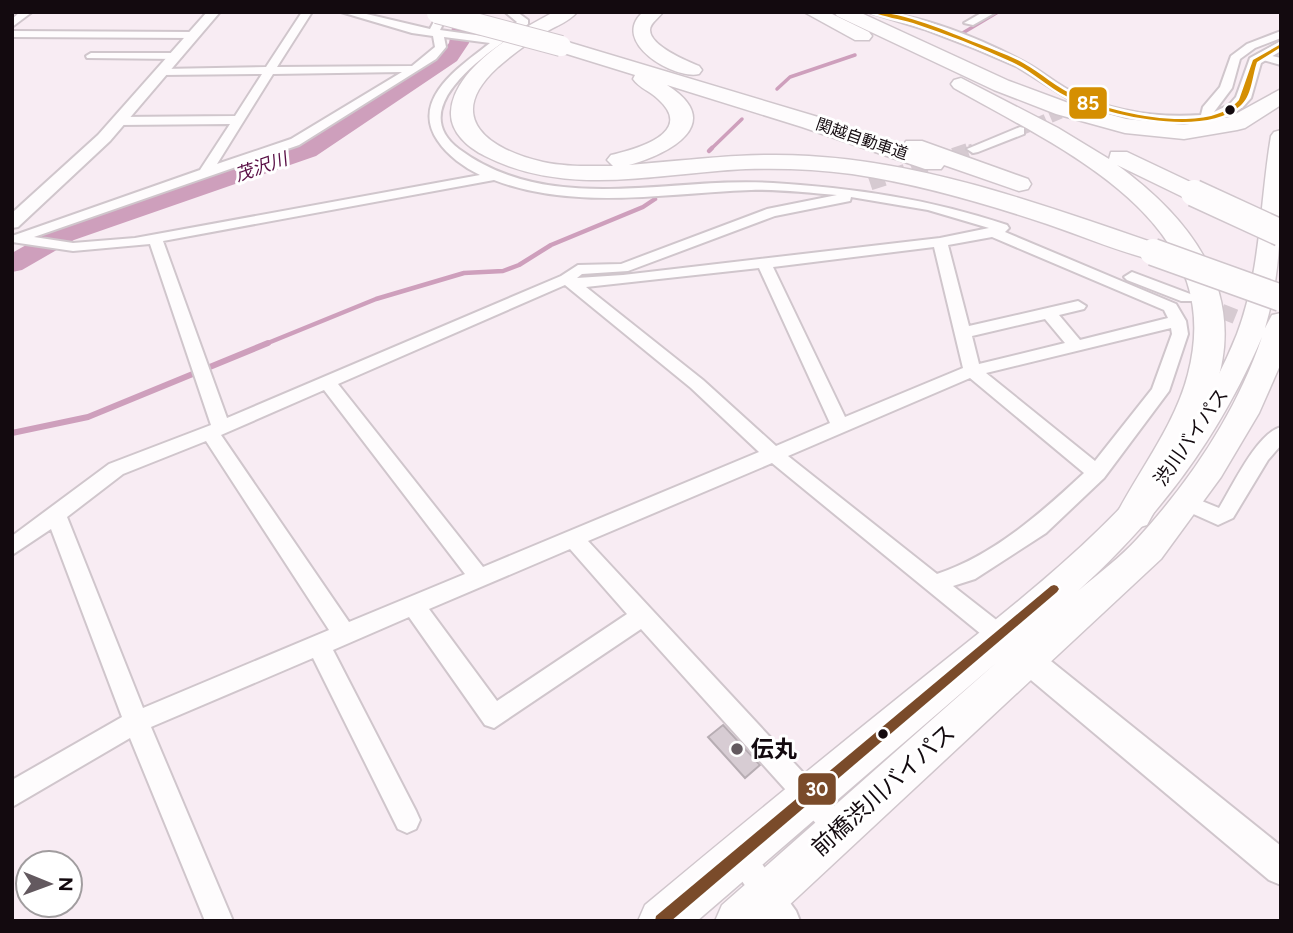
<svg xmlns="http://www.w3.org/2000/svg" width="1293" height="933" font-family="Figtree,'Noto Sans JP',sans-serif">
<rect width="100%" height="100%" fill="#f8ecf3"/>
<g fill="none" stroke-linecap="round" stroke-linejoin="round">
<!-- stream-far2 -->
<g stroke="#ce9fbc" stroke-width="3.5">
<path d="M 961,34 L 998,12"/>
<path d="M 777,89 L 790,77 L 855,55"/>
<path d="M 710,150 L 742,119"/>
</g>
<!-- stream-far1 -->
<g stroke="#ce9fbc" stroke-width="4.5">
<path d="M 709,151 L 712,148"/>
<path d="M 263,345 L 376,299 L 464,273 L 503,271 L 519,265 L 551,245 L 643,207 L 655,199"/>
</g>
<!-- stream -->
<path stroke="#ce9fbc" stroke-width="6" d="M 12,433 L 88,417 L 268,343"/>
<!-- river -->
<path fill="#ce9fbc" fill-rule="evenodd" d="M 455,12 L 473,12 L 469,43 L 457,61 L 316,156 L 74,240 L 22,270 L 12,272 L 12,253 L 56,228 L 300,146 L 436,59 L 449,43 Z"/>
</g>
<!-- building -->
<path fill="#d7ccd3" stroke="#b7adb3" stroke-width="2" d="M 723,725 L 760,765 L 745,778 L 708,737 Z"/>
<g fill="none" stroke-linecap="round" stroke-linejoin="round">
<!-- minor-tunnel-far1 -->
<g stroke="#d6cad1" stroke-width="11" stroke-dasharray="11 5" stroke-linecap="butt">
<path d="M 1021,130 L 1075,107"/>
<path d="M 970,150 L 973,149"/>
</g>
<!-- minor-tunnel -->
<g stroke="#d6cad1" stroke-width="15" stroke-dasharray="15 7" stroke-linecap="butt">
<path d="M 870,183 L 973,149"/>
<path d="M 1201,303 L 1264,328"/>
</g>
<defs>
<g id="minor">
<path d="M 20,12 L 32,12 L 12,27 L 12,19 Z"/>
<path d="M 302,12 L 312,12 L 277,67 L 412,66 L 435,47 L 433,36 L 412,33 L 341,12 L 358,12 L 430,29 L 439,12 L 449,12 L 440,30 L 497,38 L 517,22 L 505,12 L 517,12 L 528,20 L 528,24 C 496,48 401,105 459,149 C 551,217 669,176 773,183 C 854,188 930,199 1007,225 L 1009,228 L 1005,232 L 1176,304 L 1186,321 L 1188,334 L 1169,391 L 1104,478 L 1046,533 L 975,579 L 953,586 L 1008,629 L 1011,636 L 1008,643 L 1000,646 L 992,643 L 772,463 L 588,541 L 848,821 L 852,830 L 848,839 L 839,843 L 830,839 L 641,629 L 494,728 L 485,725 L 409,617 L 333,650 L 416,811 L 420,820 L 416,829 L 407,833 L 398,829 L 313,658 L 151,727 L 233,921 L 205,921 L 130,738 L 12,807 L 12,780 L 122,717 L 51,529 L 12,555 L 12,536 L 109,464 L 211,425 L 150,244 L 73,251 L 12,242 L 12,236 L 200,170 L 230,124 L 119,125 L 113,121 L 119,117 L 235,116 L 262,74 L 162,75 L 156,72 L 162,69 L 266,67 ZM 444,37 L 490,43 C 461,66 409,99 438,141 C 447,155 465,168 480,175 L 135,238 L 73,243 L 34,237 L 299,145 L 436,59 L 446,47 ZM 402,72 L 291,139 L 217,164 L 273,74 ZM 494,180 C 575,211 667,193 751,190 C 779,189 809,193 837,195 L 767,209 L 621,264 L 578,265 L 561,276 L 227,418 L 163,241 ZM 851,197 L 928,210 L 989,228 L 940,238 L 623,275 L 577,278 L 582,274 L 628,271 L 775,216 L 850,201 ZM 992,237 L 1164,310 L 1168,318 L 1080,340 L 1059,315 L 1084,309 L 1086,306 L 1078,301 L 969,326 L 948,245 ZM 934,247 L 963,368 L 845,417 L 773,267 ZM 759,268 L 830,423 L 776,446 L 703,380 L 586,287 ZM 565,285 L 691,388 L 759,452 L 483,567 L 338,384 ZM 1045,319 L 1065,343 L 979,364 L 972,336 ZM 1171,328 L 1172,334 L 1152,389 L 1095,461 L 986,373 ZM 970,378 L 1084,473 C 1041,513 994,555 937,574 L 788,456 ZM 324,390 L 465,574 L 349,622 L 221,435 ZM 206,441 L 329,630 L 143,708 L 67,517 L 123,474 ZM 570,549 L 627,614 L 497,701 L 429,609 Z"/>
<path d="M 869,12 C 917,12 984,40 1026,63 C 1043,72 1058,86 1076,94 C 1115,112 1159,118 1201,115 L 1203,107 L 1220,87 L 1231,56 L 1247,44 L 1281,31 L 1281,38 L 1255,48 L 1240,59 L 1232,88 L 1214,112 L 1237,101 L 1243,105 L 1241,108 L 1211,121 L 1179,124 L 1133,119 L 1106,113 L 1069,99 L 1018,67 L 976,49 L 924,29 Z"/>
<path d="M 983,12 L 996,12 L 973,25 L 964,23 Z"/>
<path d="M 12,31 L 194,32 L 199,35 L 194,38 L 12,37 Z"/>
<path d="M 91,53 L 177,53 L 182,56 L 177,59 L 87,58 L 86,56 Z"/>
<path d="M 1260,53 L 1281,58 L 1281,65 L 1256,58 L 1255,56 Z"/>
<path d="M 1020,127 L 1024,128 L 1024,134 L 978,152 L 973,153 L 967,149 Z"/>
<path d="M 1132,272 L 1193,295 L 1195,298 L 1193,301 L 1181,301 L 1127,280 L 1124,277 Z"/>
<path d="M 1281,427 L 1281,445 L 1268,460 L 1233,518 L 1218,525 L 1180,508 L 1177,503 L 1180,498 L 1187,495 L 1219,508 C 1232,487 1257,433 1281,427 Z"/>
<path d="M 739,842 L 749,846 L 796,911 L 800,921 L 769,921 L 725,856 L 729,846 Z"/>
</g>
<g id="tertiary">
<path d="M 207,12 L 220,12 L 110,141 L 18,227 L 12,228 L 12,213 L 98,135 Z"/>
<path d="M 1281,41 L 1281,51 L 1261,63 L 1251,98 L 1242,108 L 1232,108 L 1229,105 L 1236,97 L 1250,58 Z"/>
<path d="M 1016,637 L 1026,641 L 1281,846 L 1281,885 L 1269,880 L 1006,659 L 1001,650 L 1006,641 Z"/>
</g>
<path id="trunk" d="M 1281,130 C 1281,197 1284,263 1265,328 L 1272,315 L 1281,313 L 1281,363 L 1259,413 L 1221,477 L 1161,559 L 772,921 L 715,921 L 722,905 L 996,663 L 697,921 L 638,921 L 645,905 C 729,835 813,766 899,697 C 1025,594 1175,492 1237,334 C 1261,271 1260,201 1271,136 L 1274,132 ZM 1262,337 C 1237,411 1191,480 1138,538 C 1121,557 1098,574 1078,591 C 1160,516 1218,439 1262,337 Z"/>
<g id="motorway">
<path d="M 554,12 L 577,12 C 570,21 556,26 546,32 C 529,42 513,54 498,67 C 442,118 490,150 543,162 C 566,167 590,166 613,166 L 607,160 L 611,155 C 636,149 696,133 658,99 C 650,91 639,88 633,79 L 635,75 L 554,50 L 551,46 L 554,42 L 561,40 L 818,117 L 903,146 L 906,141 L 922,141 L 1028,179 L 1031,184 L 1028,189 L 1019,191 L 944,165 L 941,169 L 925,169 L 802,127 L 667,85 C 727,123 670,154 629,165 C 690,160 749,152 809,156 C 931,163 1049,207 1163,246 L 1167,252 L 1163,258 L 1153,260 C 1117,251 1082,236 1047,224 C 984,203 919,184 852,174 C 817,169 781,168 746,169 C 659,173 568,198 485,156 C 469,148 450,133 451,112 C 453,68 519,30 554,12 Z"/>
<path d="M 643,12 L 663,12 C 659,18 650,23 650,30 C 650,46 687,61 699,66 L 702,70 L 699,74 C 675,80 609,42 643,12 Z"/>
<path d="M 804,12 L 828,12 L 869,32 L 872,36 L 869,40 L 855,40 Z"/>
<path d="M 834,12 L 859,12 L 1009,81 L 1071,104 L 1126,119 L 1184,125 L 1230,117 L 1281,89 L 1281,105 L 1245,128 L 1237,130 L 1184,139 L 1125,133 L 1056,114 L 994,90 L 837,16 Z"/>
<path d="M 961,78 L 1058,128 L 1109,159 L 1111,152 L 1127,152 L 1203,188 L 1206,193 L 1203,198 L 1194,200 L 1185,198 L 1117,165 C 1190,218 1247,290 1216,386 C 1201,435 1171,480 1147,525 L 1134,529 L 1121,525 L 1116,515 C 1140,469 1175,425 1188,374 C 1229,220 1061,149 954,88 L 951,84 L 954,80 Z"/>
<path d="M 1281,323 L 1281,358 L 1273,360 L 1262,357 L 1258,350 L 1270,325 Z"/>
</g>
</defs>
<!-- minor casing -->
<use href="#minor" stroke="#d0c6cc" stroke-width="4"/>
<!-- tertiary casing -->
<use href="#tertiary" stroke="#d0c6cc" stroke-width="4"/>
<!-- trunk casing -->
<use href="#trunk" stroke="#d0c6cc" stroke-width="3"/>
<!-- motorway casing -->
<use href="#motorway" stroke="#d0c6cc" stroke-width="3"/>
<!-- minor -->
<use href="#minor" fill="#fefcfd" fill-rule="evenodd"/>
<!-- tertiary -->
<use href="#tertiary" fill="#fefcfd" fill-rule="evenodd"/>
<!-- trunk -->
<use href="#trunk" fill="#fefcfd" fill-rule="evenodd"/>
<!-- motorway -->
<use href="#motorway" fill="#fefcfd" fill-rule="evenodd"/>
<defs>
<path id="motorway-bridge-far1" d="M 437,13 L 561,46"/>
<g id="motorway-bridge">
<path d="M 1194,193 L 1281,233"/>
<path d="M 1153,252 L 1281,298"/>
</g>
</defs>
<!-- motorway-bridge-far1 casing -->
<use href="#motorway-bridge-far1" stroke="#d0c6cc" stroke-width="22" stroke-linecap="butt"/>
<!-- motorway-bridge casing -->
<use href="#motorway-bridge" stroke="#d0c6cc" stroke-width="29" stroke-linecap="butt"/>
<!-- motorway-bridge-far1 -->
<use href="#motorway-bridge-far1" stroke="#fefcfd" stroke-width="20"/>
<!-- motorway-bridge -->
<use href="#motorway-bridge" stroke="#fefcfd" stroke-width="26"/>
<defs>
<path id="bus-1" d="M 1054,585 L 1057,586 L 1059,589 L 1057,592 L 671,921 L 655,921 L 656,916 L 1051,586 Z"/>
<path id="bus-2" d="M 872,12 C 904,12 948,32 979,44 C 993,50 1009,55 1023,63 C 1041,73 1057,88 1077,97 C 1114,113 1209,136 1239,100 L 1253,60 L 1281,44 L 1281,47 L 1257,62 C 1252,76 1252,96 1240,106 C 1204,138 1105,115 1066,96 C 1047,86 1032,71 1012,62 C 980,47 947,34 913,23 C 899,19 885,17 872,12 Z"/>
</defs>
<!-- bus-1 casing -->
<use href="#bus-1" stroke="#fff" stroke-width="5"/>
<!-- bus-2 casing -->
<use href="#bus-2" stroke="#fff" stroke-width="5"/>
<!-- bus-1 -->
<use href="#bus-1" fill="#7a4b2a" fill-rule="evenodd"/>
<!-- bus-2 -->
<use href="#bus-2" fill="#d58f02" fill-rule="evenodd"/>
</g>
<!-- markers -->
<g fill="#130a0f" stroke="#fff" stroke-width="2.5">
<circle cx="1230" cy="110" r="6"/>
<circle cx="883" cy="734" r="6"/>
</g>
<circle fill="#63595f" stroke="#fff" stroke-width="2.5" cx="737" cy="749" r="7"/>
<g text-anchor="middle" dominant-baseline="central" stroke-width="6" stroke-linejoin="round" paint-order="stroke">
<!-- far-street labels -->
<g font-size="16" fill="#130a0f" stroke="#fff">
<text transform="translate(862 139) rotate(19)">関越自動車道</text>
</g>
<!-- far-water labels -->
<g font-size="18" font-style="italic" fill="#580d44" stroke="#fff">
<text transform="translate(261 167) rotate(-19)">茂沢川</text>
</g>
<!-- street labels -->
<g font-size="19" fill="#130a0f" stroke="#fff">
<text transform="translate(1191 437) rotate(-55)">渋川バイパス</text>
</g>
<!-- near-poi labels -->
<g font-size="23" font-weight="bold" fill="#130a0f" stroke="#fff" text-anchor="start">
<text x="751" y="749">伝丸</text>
</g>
<!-- near-street labels -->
<g font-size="23" fill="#130a0f" stroke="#fff">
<text transform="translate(883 790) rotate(-42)">前橋渋川バイパス</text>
</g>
</g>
<g stroke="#fff" stroke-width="2.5">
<rect x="1068" y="86" width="40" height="34" rx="7" fill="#d58f02"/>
<rect x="797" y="772" width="40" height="34" rx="7" fill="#7a4b2a"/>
</g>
<g font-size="19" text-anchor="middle" font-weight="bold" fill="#fff">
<text x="1088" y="110">85</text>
<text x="817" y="796">30</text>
</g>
<!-- border -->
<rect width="1293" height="933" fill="none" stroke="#130a0f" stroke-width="28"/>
<!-- north arrow -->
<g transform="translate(49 884) rotate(91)"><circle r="33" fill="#ffffff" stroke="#a19d9f" stroke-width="2"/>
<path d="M0-5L12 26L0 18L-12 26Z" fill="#63595f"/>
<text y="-10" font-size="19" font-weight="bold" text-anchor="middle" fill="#130a0f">N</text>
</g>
</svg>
